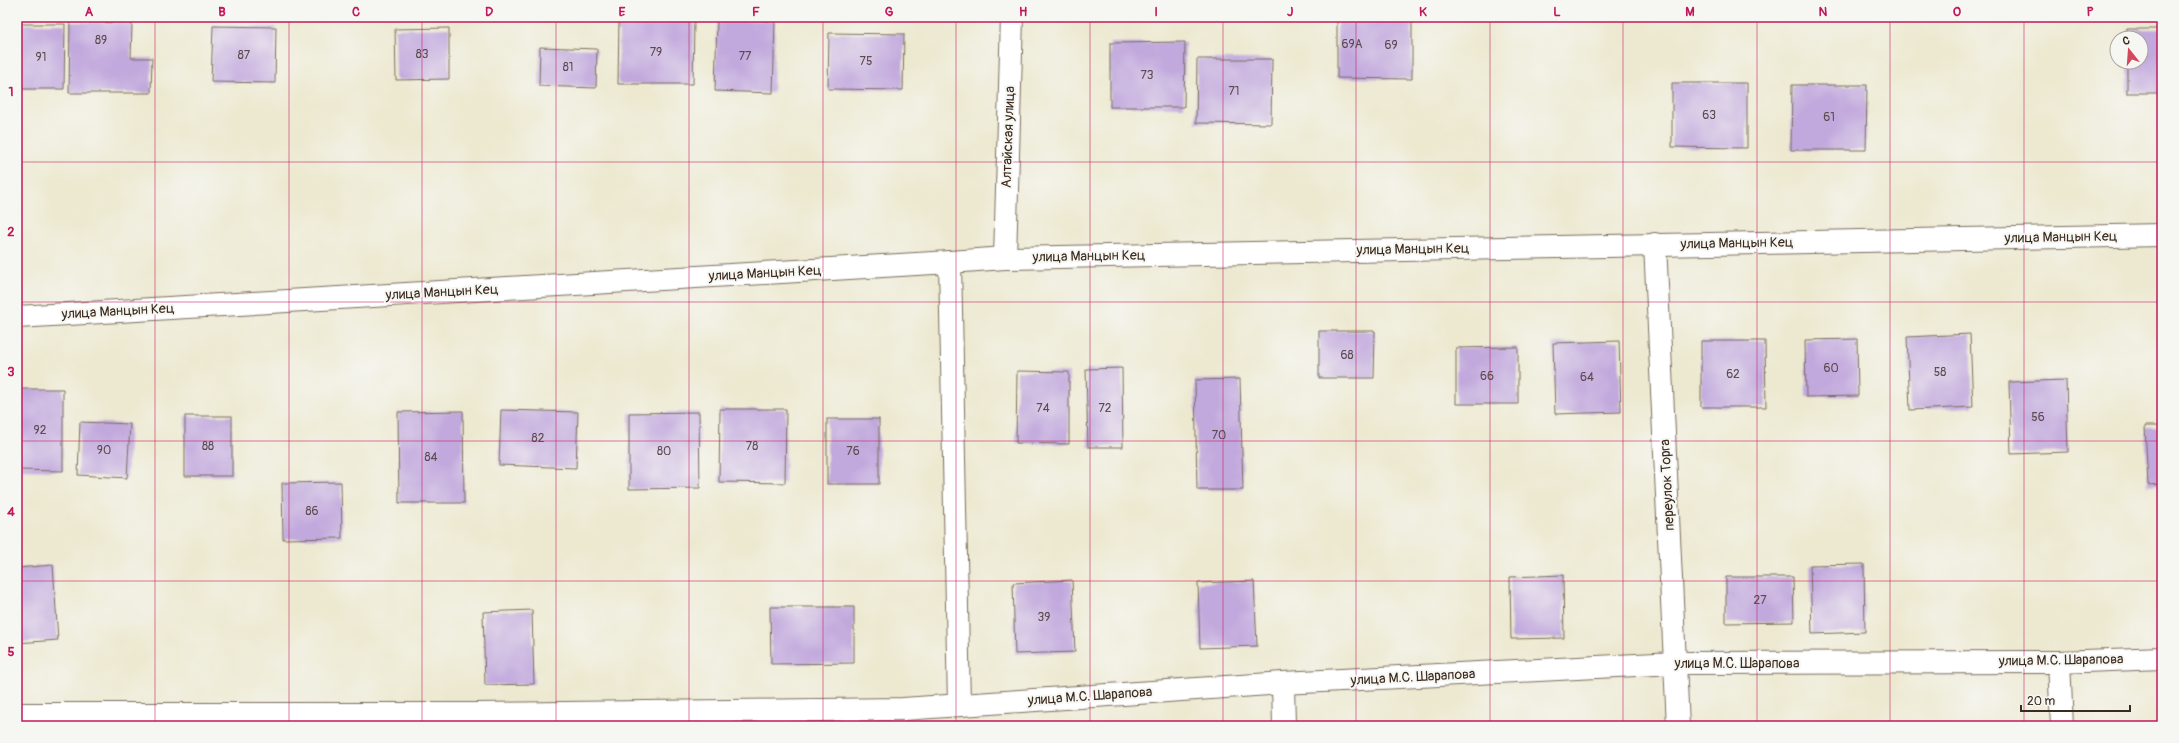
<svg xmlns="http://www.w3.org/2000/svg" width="2179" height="743" font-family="Pangolin,sans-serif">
<rect width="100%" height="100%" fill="#f6f6f2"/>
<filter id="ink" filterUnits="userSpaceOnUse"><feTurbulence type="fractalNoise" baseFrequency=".025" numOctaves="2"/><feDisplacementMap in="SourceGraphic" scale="8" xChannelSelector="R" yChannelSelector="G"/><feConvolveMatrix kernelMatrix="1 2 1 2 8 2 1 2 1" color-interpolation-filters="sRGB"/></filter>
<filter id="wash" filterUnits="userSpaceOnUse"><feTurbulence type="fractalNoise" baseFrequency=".012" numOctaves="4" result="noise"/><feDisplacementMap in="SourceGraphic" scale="16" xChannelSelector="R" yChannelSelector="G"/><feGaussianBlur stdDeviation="0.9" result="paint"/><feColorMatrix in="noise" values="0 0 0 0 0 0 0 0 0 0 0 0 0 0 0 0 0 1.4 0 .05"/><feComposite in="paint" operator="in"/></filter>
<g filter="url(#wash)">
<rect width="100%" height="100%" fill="#ede9d1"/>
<g id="blocks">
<!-- building -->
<g fill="#c1a8dd">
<path d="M 1337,17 L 1412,17 L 1412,79 L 1337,78 Z"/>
<path d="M 619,19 L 694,20 L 693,84 L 618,84 Z"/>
<path d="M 717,20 L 775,21 L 773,93 L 715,91 Z"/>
<path d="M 70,22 L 132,23 L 131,58 L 152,58 L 151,93 L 69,93 Z"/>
<path d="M 17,24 L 65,24 L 64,89 L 17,89 Z"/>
<path d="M 213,26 L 276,27 L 275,83 L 211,82 Z"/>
<path d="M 449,28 L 449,79 L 396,80 L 395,29 Z"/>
<path d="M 2127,29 L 2162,29 L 2162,93 L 2127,93 L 2127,62 L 2141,62 L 2141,38 L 2127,38 Z"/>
<path d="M 829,33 L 904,34 L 903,90 L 828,89 Z"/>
<path d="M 1185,42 L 1184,107 L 1110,107 L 1110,43 Z"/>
<path d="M 540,47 L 597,49 L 596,88 L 539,86 Z"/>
<path d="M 1197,59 L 1272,59 L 1271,124 L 1196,123 Z"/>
<path d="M 1672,83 L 1747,83 L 1747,148 L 1672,147 Z"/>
<path d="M 1792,85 L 1867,85 L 1866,150 L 1791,150 Z"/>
<path d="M 1319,331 L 1375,331 L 1374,378 L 1319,378 Z"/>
<path d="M 1970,334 L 1973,407 L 1910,410 L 1907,337 Z"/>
<path d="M 1857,339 L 1858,396 L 1806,397 L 1805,340 Z"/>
<path d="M 1619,341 L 1621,412 L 1555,414 L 1553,343 Z"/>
<path d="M 1701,341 L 1765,341 L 1766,407 L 1701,407 Z"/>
<path d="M 1518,347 L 1518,404 L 1456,404 L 1456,348 Z"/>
<path d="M 1122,368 L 1123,447 L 1088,447 L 1086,369 Z"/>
<path d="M 1017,371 L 1069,372 L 1069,444 L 1016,443 Z"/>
<path d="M 1240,379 L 1243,490 L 1197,490 L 1195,380 Z"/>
<path d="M 2066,380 L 2068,452 L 2011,454 L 2009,382 Z"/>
<path d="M 17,389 L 63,389 L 63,471 L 17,470 Z"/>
<path d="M 720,409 L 786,409 L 785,483 L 719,482 Z"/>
<path d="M 501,410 L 578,412 L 576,468 L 499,465 Z"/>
<path d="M 463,411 L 464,503 L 399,503 L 398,412 Z"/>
<path d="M 699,412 L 700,488 L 629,489 L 629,413 Z"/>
<rect x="185" y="416" width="47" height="60"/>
<rect x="827" y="419" width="52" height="65"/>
<path d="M 80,422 L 130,424 L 127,478 L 78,475 Z"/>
<path d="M 2145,426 L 2162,426 L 2162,484 L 2148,485 Z"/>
<path d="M 341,482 L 342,538 L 283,539 L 282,483 Z"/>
<path d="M 1864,564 L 1865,632 L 1812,634 L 1810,565 Z"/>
<path d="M 53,565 L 58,640 L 17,643 L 17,568 Z"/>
<path d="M 1563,575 L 1564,638 L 1511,639 L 1510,577 Z"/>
<path d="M 1726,577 L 1793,577 L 1794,622 L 1726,623 Z"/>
<path d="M 1072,580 L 1075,652 L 1015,654 L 1013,583 Z"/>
<path d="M 1254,581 L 1257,646 L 1200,648 L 1198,583 Z"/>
<path d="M 770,607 L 854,607 L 854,663 L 771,664 Z"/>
<path d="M 532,610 L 534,684 L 485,685 L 483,612 Z"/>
</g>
</g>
</g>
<g filter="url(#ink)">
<use href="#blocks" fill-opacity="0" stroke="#796d5d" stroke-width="1"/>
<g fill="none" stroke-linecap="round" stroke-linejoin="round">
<defs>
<g id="street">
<path d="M 1655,244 L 1678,726"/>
<path d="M 1005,258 L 1012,17"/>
<path d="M 950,262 L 959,705"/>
<path d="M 17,317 L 950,262 L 1005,258 L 2162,235"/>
<path d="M 2059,662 L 2062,726"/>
<path d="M 1283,683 L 1284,726"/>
<path d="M 17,714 L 479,714 L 903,709 L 1283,683 L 1675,663 L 2059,662 L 2162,658"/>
</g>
</defs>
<!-- street casing -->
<use href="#street" stroke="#796d5d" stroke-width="24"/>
<!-- street -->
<use href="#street" stroke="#fff" stroke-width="22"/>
</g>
</g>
<!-- grid -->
<path fill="none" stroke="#c2185b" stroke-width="1" stroke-opacity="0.55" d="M 155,17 L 155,726M 289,17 L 289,726M 422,17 L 422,726M 556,17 L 556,726M 689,17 L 689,726M 823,17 L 823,726M 956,17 L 956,726M 1090,17 L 1090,726M 1223,17 L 1223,726M 1356,17 L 1356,726M 1490,17 L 1490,726M 1623,17 L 1623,726M 1757,17 L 1757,726M 1890,17 L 1890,726M 2024,17 L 2024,726M 17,162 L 2162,162M 17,302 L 2162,302M 17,441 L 2162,441M 17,581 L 2162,581"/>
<g text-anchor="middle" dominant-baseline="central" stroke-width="4" stroke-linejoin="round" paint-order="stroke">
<!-- number labels -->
<g font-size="12" fill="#5c4a4e">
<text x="101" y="40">89</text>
<text x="1352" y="44">69А</text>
<text x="1391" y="45">69</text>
<text x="656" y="52">79</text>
<text x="422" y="54">83</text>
<text x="244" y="55">87</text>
<text x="745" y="56">77</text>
<text x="41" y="57">91</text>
<text x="866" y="61">75</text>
<text x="568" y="67">81</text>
<text x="1147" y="75">73</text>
<text x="1234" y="91">71</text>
<text x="1709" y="115">63</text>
<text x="1829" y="117">61</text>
<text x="1347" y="355">68</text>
<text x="1831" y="368">60</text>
<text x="1940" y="372">58</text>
<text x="1733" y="374">62</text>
<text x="1487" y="376">66</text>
<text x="1587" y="377">64</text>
<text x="1043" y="408">74</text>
<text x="1105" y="408">72</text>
<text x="2038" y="417">56</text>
<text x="40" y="430">92</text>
<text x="1219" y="435">70</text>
<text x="538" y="438">82</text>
<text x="208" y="446">88</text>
<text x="752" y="446">78</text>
<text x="104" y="450">90</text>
<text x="664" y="451">80</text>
<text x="853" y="451">76</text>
<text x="431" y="457">84</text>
<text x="312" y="511">86</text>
<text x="1760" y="600">27</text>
<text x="1044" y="617">39</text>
</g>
<!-- street labels -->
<g font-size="14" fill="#3b2a1e" stroke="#f6f6f2">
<text transform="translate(1008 137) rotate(-88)">Алтайская улица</text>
<text transform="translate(2061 237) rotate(-1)">улица Манцын Кец</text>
<text transform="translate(1737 243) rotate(-1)">улица Манцын Кец</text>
<text transform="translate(1413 249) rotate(-1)">улица Манцын Кец</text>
<text transform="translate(1089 256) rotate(-1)">улица Манцын Кец</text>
<text transform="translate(765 273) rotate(-3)">улица Манцын Кец</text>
<text transform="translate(442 292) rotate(-3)">улица Манцын Кец</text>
<text transform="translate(118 311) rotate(-3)">улица Манцын Кец</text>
<text transform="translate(1667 485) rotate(-93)">переулок Торга</text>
<text transform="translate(2061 660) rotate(-1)">улица М.С. Шарапова</text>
<text x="1737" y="663">улица М.С. Шарапова</text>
<text transform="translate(1413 677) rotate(-3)">улица М.С. Шарапова</text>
<text transform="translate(1090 696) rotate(-4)">улица М.С. Шарапова</text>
</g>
</g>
<!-- margin -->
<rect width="2179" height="743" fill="none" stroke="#f6f6f2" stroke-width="44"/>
<!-- north arrow -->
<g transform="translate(2129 50) rotate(343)"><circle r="19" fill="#f6f6f2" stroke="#aba49d"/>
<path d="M0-3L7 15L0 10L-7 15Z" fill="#d1495b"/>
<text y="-6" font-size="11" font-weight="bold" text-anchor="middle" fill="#3b2a1e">С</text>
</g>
<!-- scale -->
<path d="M2021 705v6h109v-6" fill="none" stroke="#3b2a1e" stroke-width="2"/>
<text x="2027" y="705" font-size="12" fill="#3b2a1e" stroke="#f6f6f2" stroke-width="3" paint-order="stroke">20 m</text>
<rect x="22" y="22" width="2135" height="699" fill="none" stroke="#c2185b" stroke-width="1.5"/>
<g font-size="13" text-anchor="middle" font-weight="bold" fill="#c2185b">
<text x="89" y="16">A</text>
<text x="222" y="16">B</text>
<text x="356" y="16">C</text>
<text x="489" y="16">D</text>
<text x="622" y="16">E</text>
<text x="756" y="16">F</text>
<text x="889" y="16">G</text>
<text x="1023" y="16">H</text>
<text x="1156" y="16">I</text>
<text x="1290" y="16">J</text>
<text x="1423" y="16">K</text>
<text x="1557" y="16">L</text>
<text x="1690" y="16">M</text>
<text x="1823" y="16">N</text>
<text x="1957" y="16">O</text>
<text x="2090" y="16">P</text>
<text x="11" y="96">1</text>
<text x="11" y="236">2</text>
<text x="11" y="376">3</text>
<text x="11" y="516">4</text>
<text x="11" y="656">5</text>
</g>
</svg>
